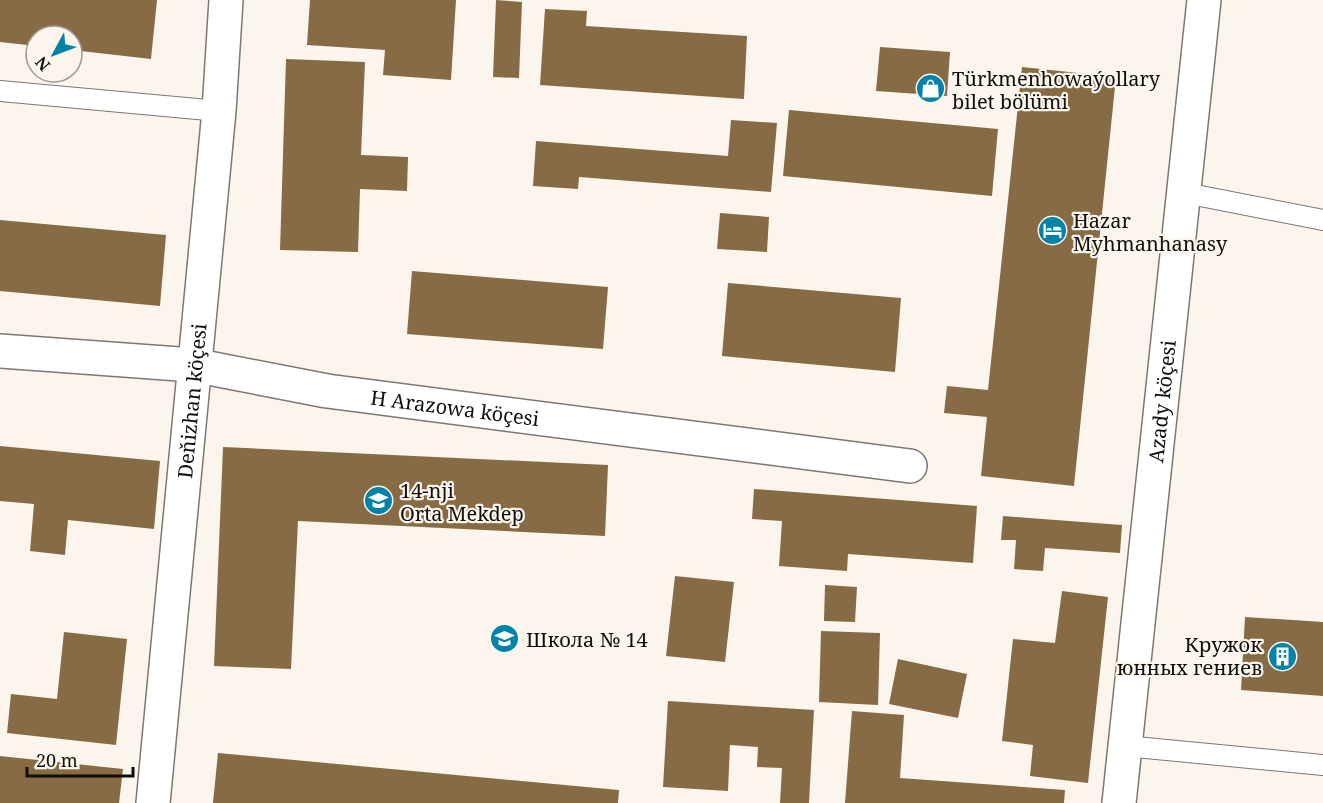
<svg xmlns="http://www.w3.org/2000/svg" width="1323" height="803" font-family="'Noto Serif',serif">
<rect width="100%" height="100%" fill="#fbf5ed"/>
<!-- building -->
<g fill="#866b45">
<path d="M 0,0 L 157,0 L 151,59 L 72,50 L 72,36 L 36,36 L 36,46 L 0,42 Z"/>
<path d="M 310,0 L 456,0 L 451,80 L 383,75 L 385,50 L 307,45 Z"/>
<path d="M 496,0 L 522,2 L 519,78 L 493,77 Z"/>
<path d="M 545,9 L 587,11 L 586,26 L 747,36 L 744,99 L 540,85 Z"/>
<path d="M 880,47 L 950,52 L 947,96 L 876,91 Z"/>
<path d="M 286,59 L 365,62 L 361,155 L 408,157 L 407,191 L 360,189 L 358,252 L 280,250 Z"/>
<path d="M 1022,67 L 1116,77 L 1074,486 L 981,476 L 987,417 L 944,413 L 947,386 L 988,390 Z"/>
<path d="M 789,110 L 998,129 L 992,196 L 783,176 Z"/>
<path d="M 731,120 L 777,123 L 771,192 L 579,177 L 578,189 L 533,186 L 536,141 L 728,156 Z"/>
<path d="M 720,213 L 769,217 L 767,252 L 717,249 Z"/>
<path d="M 0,220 L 166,235 L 160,306 L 0,291 Z"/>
<path d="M 412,271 L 608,287 L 603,349 L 407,334 Z"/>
<path d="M 728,283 L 901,298 L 895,372 L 722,356 Z"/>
<path d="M 0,446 L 160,461 L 154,529 L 68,520 L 65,555 L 30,551 L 34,504 L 0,501 Z"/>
<path d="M 223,447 L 608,465 L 605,536 L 298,521 L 291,669 L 214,666 Z"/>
<path d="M 754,489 L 977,506 L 973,563 L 848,554 L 847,571 L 779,566 L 782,521 L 752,519 Z"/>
<path d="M 1003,516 L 1122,525 L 1120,553 L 1045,548 L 1043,571 L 1014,569 L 1016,540 L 1001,540 Z"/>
<path d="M 675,576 L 734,582 L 725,662 L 666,656 Z"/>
<path d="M 825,585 L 857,587 L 855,622 L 824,621 Z"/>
<path d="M 1062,591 L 1108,597 L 1088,783 L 1030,776 L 1033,745 L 1002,741 L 1013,639 L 1055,643 Z"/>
<path d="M 1245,617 L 1323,622 L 1323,696 L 1241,690 Z"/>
<path d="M 821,631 L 880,633 L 878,705 L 819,702 Z"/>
<path d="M 64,632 L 127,639 L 116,745 L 7,733 L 11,694 L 57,699 Z"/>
<path d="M 898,659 L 967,674 L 958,718 L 889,704 Z"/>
<path d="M 668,701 L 814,710 L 809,803 L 780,803 L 782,768 L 757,767 L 758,747 L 730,745 L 728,791 L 663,787 Z"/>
<path d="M 852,711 L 904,715 L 900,778 L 1065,790 L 1064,803 L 845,803 Z"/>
<path d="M 218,753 L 619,790 L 618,803 L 213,803 Z"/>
<path d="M 0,756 L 123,769 L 119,803 L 0,803 Z"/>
</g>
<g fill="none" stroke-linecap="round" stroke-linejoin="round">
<defs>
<g id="lane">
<path d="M 0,91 L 219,111"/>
<path d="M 1185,193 L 1323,220"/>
<path d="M 1125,746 L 1323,765"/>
</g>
<g id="street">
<path id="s1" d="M 0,351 L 193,365 L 327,391 L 910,466"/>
<path id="s2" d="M 153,803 L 219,111 L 226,0"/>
</g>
<g id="secondary">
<path id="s3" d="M 1119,803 L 1204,0"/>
</g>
</defs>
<!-- lane casing -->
<use href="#lane" stroke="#7d7870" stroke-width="22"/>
<!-- street casing -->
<use href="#street" stroke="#7d7870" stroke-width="36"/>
<!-- secondary casing -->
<use href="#secondary" stroke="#7d7870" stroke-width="36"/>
<!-- lane -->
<use href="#lane" stroke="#fff" stroke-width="20"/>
<!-- street -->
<use href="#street" stroke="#fff" stroke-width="33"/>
<!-- secondary -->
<use href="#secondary" stroke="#fff" stroke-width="33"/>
</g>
<!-- icons -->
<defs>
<symbol id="shop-disc" viewBox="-11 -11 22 22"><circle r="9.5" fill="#0083a6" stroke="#fbf5ed"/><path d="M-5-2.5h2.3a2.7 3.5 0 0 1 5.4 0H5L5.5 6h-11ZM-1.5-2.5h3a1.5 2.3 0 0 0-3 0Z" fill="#fff"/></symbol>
<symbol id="hotel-disc" viewBox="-11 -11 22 22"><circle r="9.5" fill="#0083a6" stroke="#fbf5ed"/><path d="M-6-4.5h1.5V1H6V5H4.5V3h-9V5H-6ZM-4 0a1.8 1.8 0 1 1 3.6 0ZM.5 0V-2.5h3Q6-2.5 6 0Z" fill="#fff"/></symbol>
<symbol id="school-disc" viewBox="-11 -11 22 22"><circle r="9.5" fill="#0083a6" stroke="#fbf5ed"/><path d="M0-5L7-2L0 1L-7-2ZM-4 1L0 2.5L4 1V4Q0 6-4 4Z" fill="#fff"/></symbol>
<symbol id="building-disc" viewBox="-11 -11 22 22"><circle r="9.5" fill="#0083a6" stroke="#fbf5ed"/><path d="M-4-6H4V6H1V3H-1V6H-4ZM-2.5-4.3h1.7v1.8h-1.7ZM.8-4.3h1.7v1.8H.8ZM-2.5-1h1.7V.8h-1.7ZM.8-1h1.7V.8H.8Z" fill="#fff"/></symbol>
</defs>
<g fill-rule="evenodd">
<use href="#shop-disc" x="914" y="72" width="33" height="33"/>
<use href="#hotel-disc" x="1036" y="214" width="33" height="33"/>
<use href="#school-disc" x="362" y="484" width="33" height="33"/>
<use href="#school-disc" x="488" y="622" width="33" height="33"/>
<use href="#building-disc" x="1266" y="640" width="33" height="33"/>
</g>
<g text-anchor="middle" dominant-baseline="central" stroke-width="4.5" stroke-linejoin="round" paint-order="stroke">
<!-- poi labels -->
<g font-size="20" fill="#110f0c" stroke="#fbf5ed" text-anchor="start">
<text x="952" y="78">Türkmenhowaýollary<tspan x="952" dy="23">bilet bölümi</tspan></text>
<text x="1073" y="220">Hazar<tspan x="1073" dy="23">Myhmanhanasy</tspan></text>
<text x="400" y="490">14-nji<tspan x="400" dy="23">Orta Mekdep</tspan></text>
<text x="526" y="639">Школа № 14</text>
<text x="1262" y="644" text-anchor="end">Кружок<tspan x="1262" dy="23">юнных гениев</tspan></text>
</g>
<!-- street labels -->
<g font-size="20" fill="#110f0c" stroke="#fbf5ed">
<text stroke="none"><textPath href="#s2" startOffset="404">Deňizhan köçesi</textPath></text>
<text stroke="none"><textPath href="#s3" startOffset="404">Azady köçesi</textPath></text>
<text stroke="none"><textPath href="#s1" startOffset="459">H Arazowa köçesi</textPath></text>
</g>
</g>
<!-- north arrow -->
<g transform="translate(54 54) rotate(229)"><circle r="28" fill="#fbf5ed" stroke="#9d9993" stroke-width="1.5"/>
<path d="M0-4.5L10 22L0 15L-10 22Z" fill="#0083a6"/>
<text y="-9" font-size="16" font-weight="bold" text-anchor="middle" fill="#110f0c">N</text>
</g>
<!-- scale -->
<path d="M27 767v9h106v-9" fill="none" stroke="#110f0c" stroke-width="3"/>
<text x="36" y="767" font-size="18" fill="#110f0c" stroke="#fbf5ed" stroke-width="4.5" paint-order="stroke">20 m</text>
</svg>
